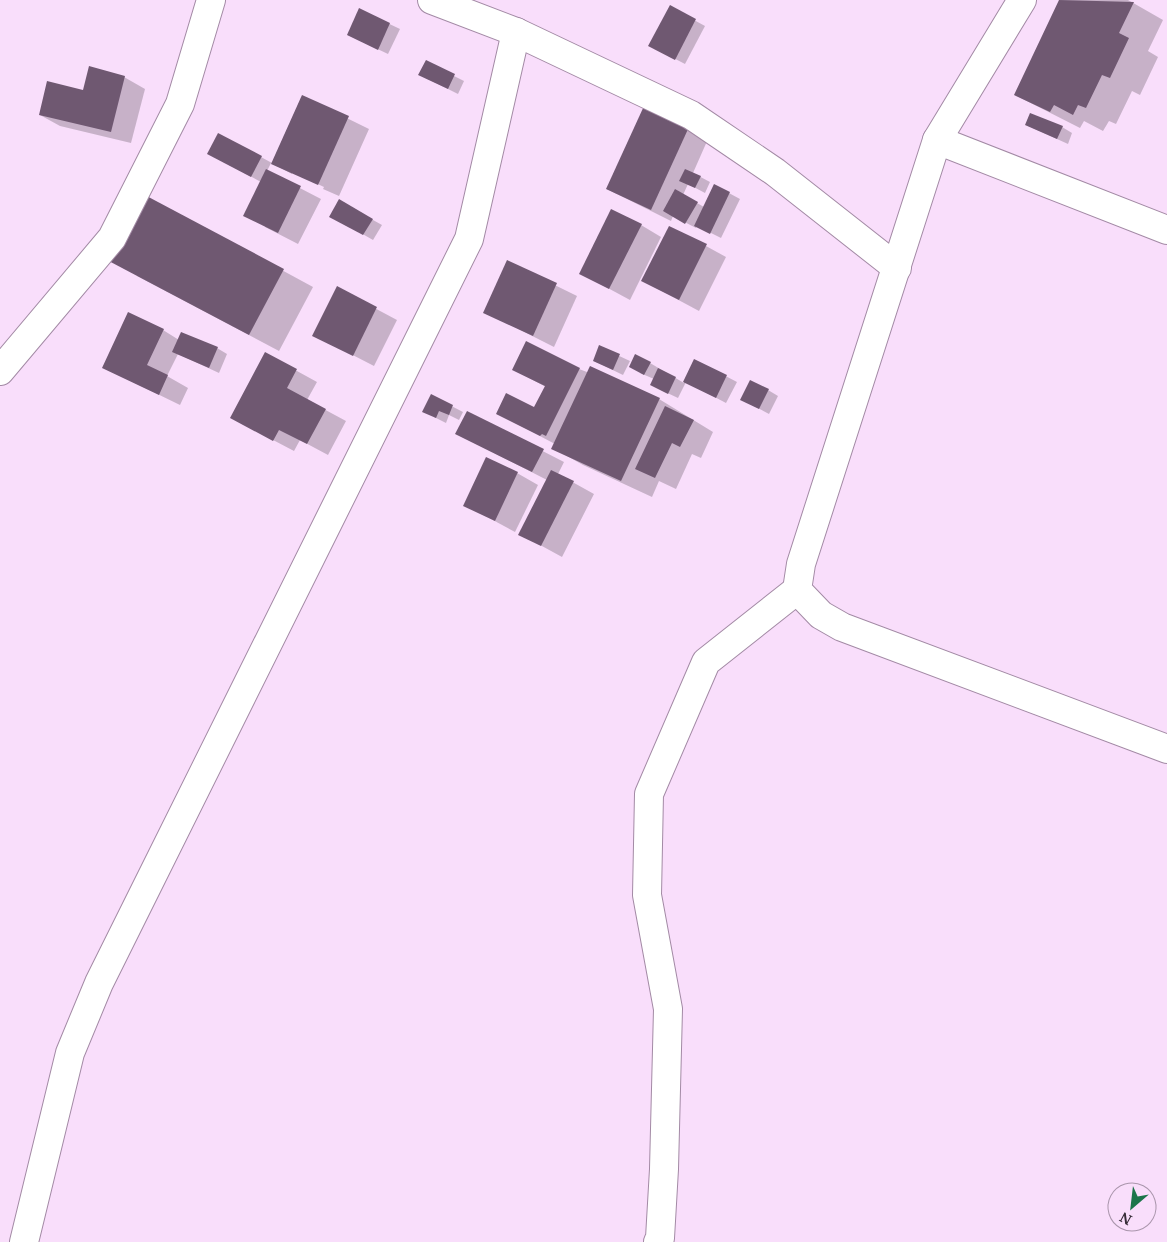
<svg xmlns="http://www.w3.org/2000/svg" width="1167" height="1242" font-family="'Noto Serif',serif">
<rect width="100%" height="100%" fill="#f9defb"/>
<!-- shadow -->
<g fill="#0003">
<path d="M 1061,0 L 1128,0 L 1163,20 L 1148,51 L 1158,57 L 1140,95 L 1132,91 L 1116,124 L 1109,121 L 1103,131 L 1084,121 L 1080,128 L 1015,95 Z"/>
<path d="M 670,7 L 705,26 L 685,64 L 660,51 Z"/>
<path d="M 360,10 L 400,29 L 388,54 L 348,35 Z"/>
<path d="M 426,62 L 464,81 L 458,94 L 420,75 Z"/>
<path d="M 124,77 L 145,89 L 131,143 L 60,126 L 40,115 L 84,91 Z"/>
<path d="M 302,96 L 369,129 L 339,196 L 323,189 L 324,187 L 292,172 L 292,174 L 271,163 L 267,171 L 321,199 L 298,244 L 265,227 L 261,182 L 218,159 L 218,134 L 272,163 Z"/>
<path d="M 645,108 L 708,139 L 693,173 L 710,182 L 705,193 L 688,184 L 683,195 L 704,207 L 714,185 L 740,199 L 721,238 L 697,226 L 696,228 L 673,216 L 671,221 L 607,189 Z"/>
<path d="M 1026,125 L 1062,127 L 1072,133 L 1068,144 Z"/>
<path d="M 141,194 L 313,287 L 279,351 L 137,276 Z"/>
<path d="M 339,201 L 382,225 L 373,240 L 331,216 Z"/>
<path d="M 641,225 L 661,237 L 630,300 L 580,273 Z"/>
<path d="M 706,246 L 726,257 L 699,311 L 643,281 Z"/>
<path d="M 508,262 L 577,296 L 554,347 L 485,312 Z"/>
<path d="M 337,288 L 397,320 L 374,366 L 314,335 Z"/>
<path d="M 163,330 L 179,340 L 217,348 L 227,354 L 219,373 L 178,354 L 167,376 L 188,388 L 180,405 L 104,368 Z"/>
<path d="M 600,347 L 630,361 L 623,375 L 594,361 Z"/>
<path d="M 266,354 L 317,382 L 307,400 L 346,421 L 328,455 L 300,440 L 294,451 L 252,429 Z"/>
<path d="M 695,360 L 737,382 L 726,403 L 686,382 L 678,398 L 661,390 L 654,379 L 640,373 L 650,363 L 684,383 Z"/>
<path d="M 579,369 L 659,399 L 713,432 L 701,458 L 692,454 L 676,489 L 659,481 L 652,497 L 583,465 L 553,448 L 555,444 L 498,414 L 535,409 L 546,387 L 514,370 Z"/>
<path d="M 768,390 L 778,396 L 769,414 L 752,405 Z"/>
<path d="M 432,396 L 463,412 L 459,420 L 449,415 L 446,423 L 434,417 Z"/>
<path d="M 467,412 L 564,462 L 558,474 L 594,494 L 562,557 L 520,534 L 547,480 L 457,434 Z"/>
<path d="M 517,473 L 538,485 L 515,532 L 465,505 Z"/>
</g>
<!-- building -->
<g fill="#6f5871">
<path d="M 1059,0 L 1134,2 L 1119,33 L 1129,38 L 1110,78 L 1102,75 L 1086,108 L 1078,105 L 1073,115 L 1054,105 L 1050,112 L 1014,95 Z"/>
<path d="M 670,5 L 696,19 L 675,60 L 648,46 Z"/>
<path d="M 359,8 L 390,23 L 378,50 L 347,35 Z"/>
<path d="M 426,60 L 455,74 L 448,89 L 418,75 Z"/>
<path d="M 89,66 L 125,76 L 111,132 L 39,115 L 47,81 L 83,90 Z"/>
<path d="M 302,95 L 349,116 L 318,185 L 271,164 Z"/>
<path d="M 644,106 L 689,127 L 651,210 L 606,189 Z"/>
<path d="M 1030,113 L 1063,126 L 1057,139 L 1025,125 Z"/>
<path d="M 218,133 L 262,156 L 251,177 L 207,154 Z"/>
<path d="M 266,169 L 301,186 L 278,233 L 243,216 Z"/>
<path d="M 685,169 L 701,176 L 695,188 L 679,181 Z"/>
<path d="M 714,184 L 730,192 L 710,234 L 694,226 Z"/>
<path d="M 675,189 L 698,202 L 685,224 L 663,211 Z"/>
<path d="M 141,193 L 284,269 L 249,335 L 105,259 Z"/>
<path d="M 339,199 L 373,219 L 363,235 L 329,217 Z"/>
<path d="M 611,209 L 642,224 L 609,289 L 579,274 Z"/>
<path d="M 669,226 L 707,244 L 679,300 L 641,281 Z"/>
<path d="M 507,260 L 557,283 L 533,336 L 483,313 Z"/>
<path d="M 337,286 L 377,307 L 353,356 L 312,336 Z"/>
<path d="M 128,312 L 164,329 L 147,365 L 168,375 L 159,395 L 102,368 Z"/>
<path d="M 181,332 L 218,347 L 209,368 L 172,352 Z"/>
<path d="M 526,341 L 580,368 L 546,436 L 542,434 L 540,436 L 496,414 L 506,393 L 534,407 L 545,386 L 512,370 Z"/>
<path d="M 599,345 L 620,354 L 613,370 L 593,361 Z"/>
<path d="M 265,352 L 297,369 L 287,388 L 326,409 L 307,444 L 279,430 L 273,441 L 230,418 Z"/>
<path d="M 635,354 L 651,362 L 644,375 L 629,367 Z"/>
<path d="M 694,359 L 727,375 L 716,398 L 683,382 Z"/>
<path d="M 590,366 L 660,398 L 621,481 L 551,449 Z"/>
<path d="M 658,368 L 676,377 L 668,394 L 650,385 Z"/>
<path d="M 750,380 L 769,389 L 759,409 L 740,400 Z"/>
<path d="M 431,394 L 453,405 L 449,415 L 439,411 L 436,418 L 422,412 Z"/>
<path d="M 665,406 L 694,420 L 680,447 L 672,443 L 655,478 L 635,469 Z"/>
<path d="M 467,411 L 544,449 L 532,472 L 455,434 Z"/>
<path d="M 486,457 L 518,472 L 495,521 L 463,506 Z"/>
<path d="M 551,470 L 574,481 L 541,546 L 518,535 Z"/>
</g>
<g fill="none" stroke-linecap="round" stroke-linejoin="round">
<defs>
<g id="minor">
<path d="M 432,0 L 516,32 L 691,115 L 775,172 L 897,268"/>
<path d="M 1022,0 L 937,140 L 801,564 L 797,590 L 821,615 L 842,627 L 1167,749"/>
<path d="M 937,140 L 1167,230"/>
<path d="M 0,371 L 112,238 L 180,104 L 211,0"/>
<path d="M 24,1242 L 70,1053 L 99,983 L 469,239 L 516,32"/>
<path d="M 658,1242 L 660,1238 L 664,1169 L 668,1009 L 647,895 L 649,794 L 706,662 L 797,590"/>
</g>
</defs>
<!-- minor casing -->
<use href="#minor" stroke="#a38aa5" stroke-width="30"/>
<!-- minor -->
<use href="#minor" stroke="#fff" stroke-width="28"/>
</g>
<!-- north arrow -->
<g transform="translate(1132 1207) rotate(208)"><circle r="24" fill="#f9defb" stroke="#aa96ac"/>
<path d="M0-4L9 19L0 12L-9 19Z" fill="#1b754a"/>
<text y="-8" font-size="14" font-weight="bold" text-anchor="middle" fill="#342a35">N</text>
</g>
</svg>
